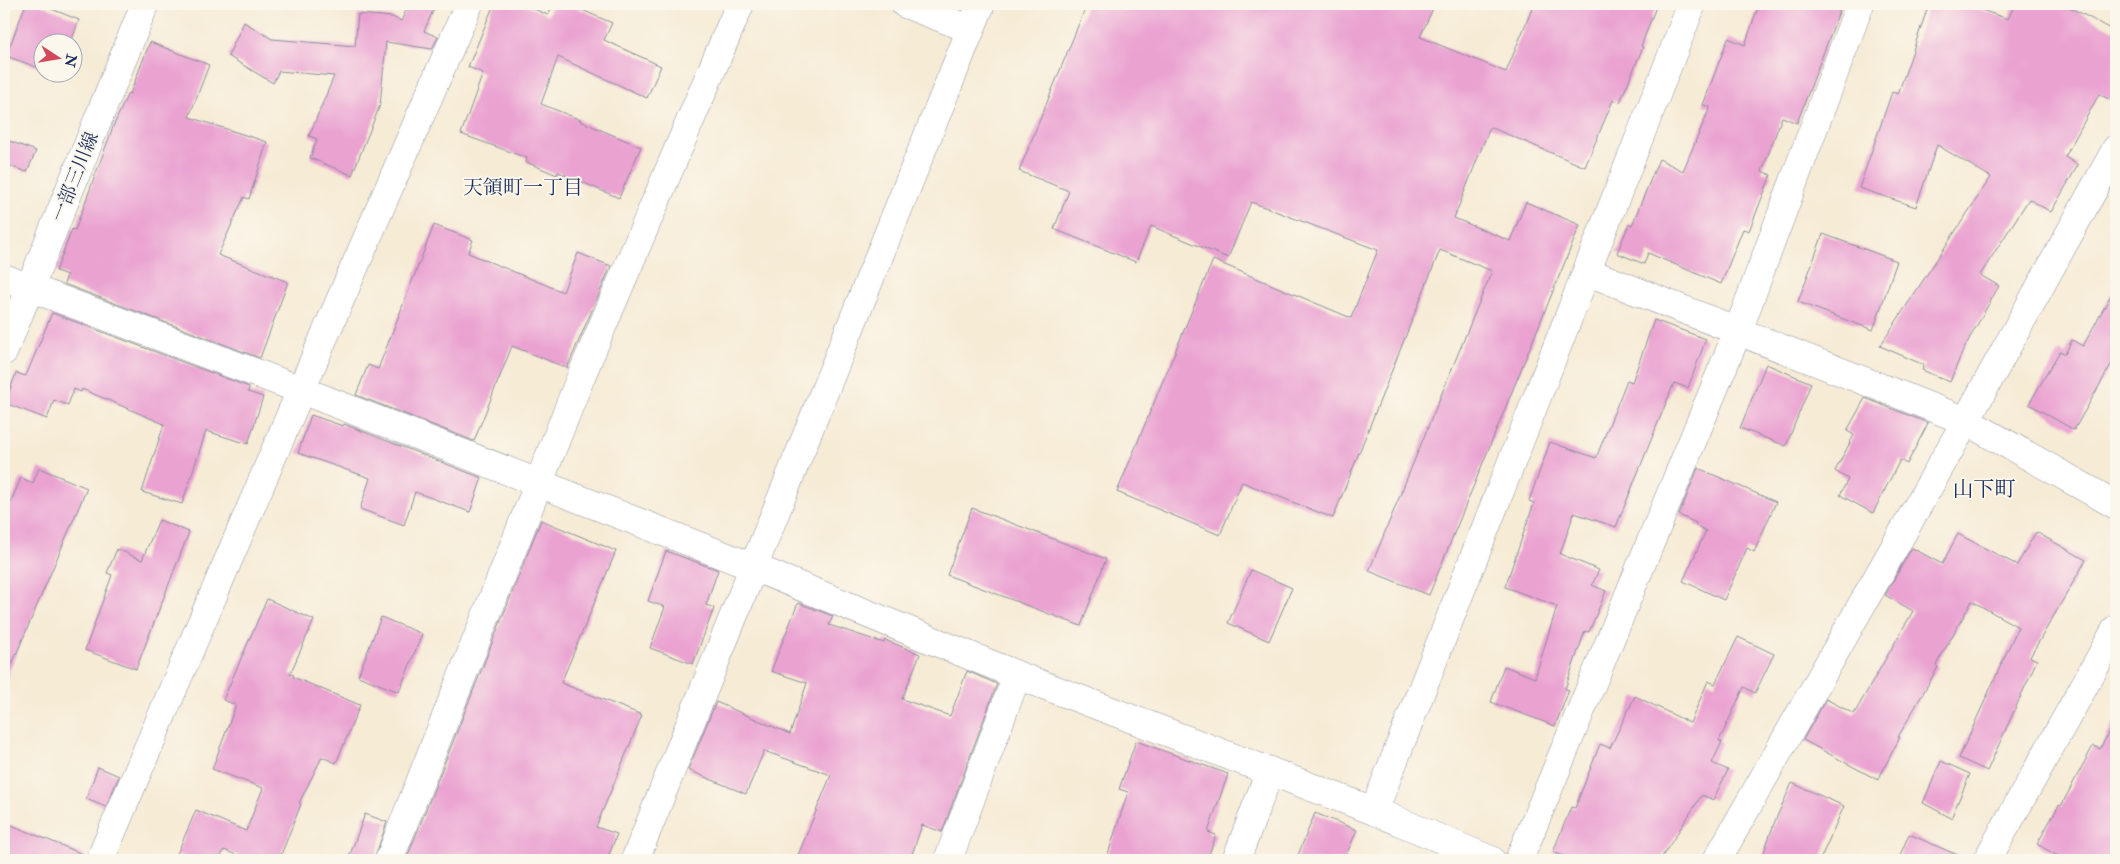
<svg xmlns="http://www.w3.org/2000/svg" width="2120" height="864" font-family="'IM FELL Double Pica','Noto Serif JP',serif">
<rect width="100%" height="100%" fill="#fbf7ec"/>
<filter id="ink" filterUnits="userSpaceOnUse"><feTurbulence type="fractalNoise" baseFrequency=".02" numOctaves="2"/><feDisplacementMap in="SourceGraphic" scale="10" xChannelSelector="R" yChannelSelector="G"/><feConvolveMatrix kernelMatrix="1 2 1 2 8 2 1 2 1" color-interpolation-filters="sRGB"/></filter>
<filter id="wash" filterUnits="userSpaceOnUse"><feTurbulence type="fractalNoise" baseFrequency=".0096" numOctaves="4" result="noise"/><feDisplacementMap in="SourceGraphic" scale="20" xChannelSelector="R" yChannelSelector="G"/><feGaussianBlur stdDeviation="1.12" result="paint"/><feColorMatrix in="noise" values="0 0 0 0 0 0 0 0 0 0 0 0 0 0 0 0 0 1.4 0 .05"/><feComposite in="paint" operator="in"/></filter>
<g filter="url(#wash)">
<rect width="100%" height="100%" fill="#f6ebd5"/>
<g id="blocks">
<!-- building -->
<g fill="#eaa2d1">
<path d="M 26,4 L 39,4 L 79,20 L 71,42 L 42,42 L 42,69 L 6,56 Z"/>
<path d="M 409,4 L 436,4 L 424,31 L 438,37 L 432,49 L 386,42 L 380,105 L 352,175 L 310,158 L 317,139 L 309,136 L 334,76 L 279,71 L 273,83 L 228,56 L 244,22 L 272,39 L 355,46 L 358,14 L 392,17 L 401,21 Z"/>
<path d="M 494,4 L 522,4 L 548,15 L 553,4 L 568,4 L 612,23 L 604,40 L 661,66 L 647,98 L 558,57 L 541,104 L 581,120 L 580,121 L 641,147 L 619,198 L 558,172 L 557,175 L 526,162 L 527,158 L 461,134 L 483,73 L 468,67 Z"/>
<path d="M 1087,4 L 1435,4 L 1420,37 L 1506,72 L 1534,4 L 1657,4 L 1641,46 L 1643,47 L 1620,102 L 1613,100 L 1585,167 L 1490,127 L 1454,218 L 1510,241 L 1526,202 L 1580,225 L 1429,595 L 1369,571 L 1492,271 L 1440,250 L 1333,518 L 1242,482 L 1220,535 L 1117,492 L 1213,260 L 1351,318 L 1378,250 L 1251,202 L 1228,258 L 1151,226 L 1136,262 L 1054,229 L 1069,191 L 1019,171 Z"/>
<path d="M 1759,4 L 1842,4 L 1797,123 L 1782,117 L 1762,171 L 1771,175 L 1749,231 L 1743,229 L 1721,284 L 1648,253 L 1644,264 L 1617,253 L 1629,224 L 1632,225 L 1659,159 L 1683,171 L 1710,107 L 1703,105 L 1728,38 L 1745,45 Z"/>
<path d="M 1929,4 L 1964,4 L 2008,19 L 2015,4 L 2064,4 L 2116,32 L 2116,103 L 2099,94 L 2065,157 L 2078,165 L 2051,212 L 2029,199 L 1980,275 L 1999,286 L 1963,350 L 1950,382 L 1922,370 L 1924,365 L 1880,346 L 1991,177 L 1937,145 L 1916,207 L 1859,188 L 1892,92 L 1898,94 Z"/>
<path d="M 150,42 L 209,65 L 189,117 L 267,142 L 249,199 L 244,197 L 218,255 L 288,282 L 260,358 L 64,284 L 67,275 L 56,271 L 72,229 L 75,230 L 113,127 L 128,93 L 130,94 Z"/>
<path d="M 4,139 L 36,151 L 27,172 L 4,164 Z"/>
<path d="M 434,225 L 473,240 L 468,253 L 563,292 L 578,253 L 611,266 L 567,368 L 512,346 L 474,441 L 356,395 L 368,365 L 378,369 Z"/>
<path d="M 1823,234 L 1897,261 L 1873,330 L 1798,302 Z"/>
<path d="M 2116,286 L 2116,356 L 2074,430 L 2029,404 L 2060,351 L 2065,354 L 2072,340 L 2083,346 Z"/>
<path d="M 52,313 L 249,387 L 248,392 L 263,397 L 248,444 L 206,431 L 182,504 L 142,492 L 164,424 L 82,389 L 81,392 L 74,389 L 68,405 L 54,400 L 47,419 L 5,403 L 16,373 L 26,376 Z"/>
<path d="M 1654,320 L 1706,339 L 1688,388 L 1674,383 L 1616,527 L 1574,513 L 1560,554 L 1599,570 L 1592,585 L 1606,591 L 1589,632 L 1585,631 L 1565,689 L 1569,690 L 1555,726 L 1491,702 L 1504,666 L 1535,678 L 1557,606 L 1505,587 L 1534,503 L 1529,501 L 1550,442 L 1596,458 L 1627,380 L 1632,382 Z"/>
<path d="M 1766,364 L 1811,383 L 1786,446 L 1740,428 Z"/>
<path d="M 1865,398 L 1928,423 L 1907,464 L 1900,460 L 1873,513 L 1840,495 L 1848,479 L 1835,471 L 1854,435 L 1847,431 Z"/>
<path d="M 311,415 L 343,426 L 344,424 L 482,478 L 470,512 L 415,492 L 404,525 L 360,509 L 370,478 L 298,453 Z"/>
<path d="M 39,468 L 87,488 L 4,683 L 4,518 L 21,478 L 33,483 Z"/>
<path d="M 1698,468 L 1776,502 L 1754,552 L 1747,548 L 1724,600 L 1683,581 L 1706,531 L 1695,525 L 1696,523 L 1679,515 Z"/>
<path d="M 972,508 L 1106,559 L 1081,626 L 947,575 Z"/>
<path d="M 159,520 L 189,532 L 136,669 L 85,650 L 112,575 L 107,573 L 117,549 L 142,560 Z"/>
<path d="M 541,520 L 616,551 L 561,683 L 642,715 L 596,827 L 617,834 L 607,860 L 406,860 Z"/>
<path d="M 2036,532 L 2086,560 L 2030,657 L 2037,660 L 1987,771 L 1959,758 L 2018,627 L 1972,601 L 1936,665 L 1938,667 L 1898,737 L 1900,737 L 1878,780 L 1803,740 L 1826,699 L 1854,714 L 1913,611 L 1885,595 L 1912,548 L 1942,564 L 1958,534 L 2017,565 Z"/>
<path d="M 666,551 L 718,570 L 706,605 L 714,608 L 693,664 L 650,648 L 665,607 L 648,601 Z"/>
<path d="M 1251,570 L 1292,588 L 1269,641 L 1228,623 Z"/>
<path d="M 267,599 L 314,620 L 290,674 L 294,675 L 293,677 L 360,705 L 336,763 L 322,757 L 299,803 L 301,804 L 279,860 L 249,860 L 224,850 L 219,860 L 190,860 L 177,854 L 196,810 L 246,831 L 263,788 L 212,769 L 236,705 L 223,700 Z"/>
<path d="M 798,603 L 833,616 L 829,625 L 884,643 L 885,640 L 920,654 L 902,699 L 950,716 L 967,671 L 997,684 L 942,832 L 922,825 L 910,860 L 796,860 L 831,775 L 764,751 L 746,794 L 688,770 L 716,702 L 790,734 L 807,683 L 771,671 Z"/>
<path d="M 381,617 L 422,634 L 399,692 L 358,676 Z"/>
<path d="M 1738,637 L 1774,654 L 1755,693 L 1744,687 L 1719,741 L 1722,742 L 1712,763 L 1728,770 L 1713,800 L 1702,795 L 1660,860 L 1575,860 L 1553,852 L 1571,807 L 1575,808 L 1600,744 L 1610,748 L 1635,696 L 1690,723 L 1708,681 L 1715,684 Z"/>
<path d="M 2116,718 L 2116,851 L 2111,860 L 2065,860 L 2037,844 L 2059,805 L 2061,806 L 2093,746 L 2100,749 Z"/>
<path d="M 1136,741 L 1228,774 L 1208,832 L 1216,835 L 1207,860 L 1106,860 L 1128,792 L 1119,789 Z"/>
<path d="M 1941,761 L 1970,774 L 1951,818 L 1923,803 Z"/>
<path d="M 98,767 L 119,776 L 106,807 L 86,799 Z"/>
<path d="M 1792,783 L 1844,806 L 1820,860 L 1761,860 L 1775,821 Z"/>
<path d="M 1315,813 L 1357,830 L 1344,860 L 1296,860 Z"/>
<path d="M 365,814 L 387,822 L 374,860 L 348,860 Z"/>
<path d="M 4,822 L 85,855 L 85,860 L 4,860 Z"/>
<path d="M 1909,834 L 1969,860 L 1898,860 Z"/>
</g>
</g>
</g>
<g filter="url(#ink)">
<use href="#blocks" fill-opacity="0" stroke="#888d9a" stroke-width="1"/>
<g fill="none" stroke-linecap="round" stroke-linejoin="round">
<defs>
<g id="minor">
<path d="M 905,4 L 970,29"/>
<path d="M 1588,272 L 1966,421 L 2116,505"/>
<path d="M 4,278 L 301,390 L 753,567 L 1017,675 L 1374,811 L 1491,860"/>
<path d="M 1374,811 L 1692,4"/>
<path d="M 100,860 L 301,390 L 469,4"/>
<path d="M 389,860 L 582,374 L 740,4"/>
<path d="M 635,860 L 981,4"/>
<path d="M 948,860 L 1017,675"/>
<path d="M 1236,860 L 1270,771"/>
<path d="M 1519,860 L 1738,331 L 1860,4"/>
<path d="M 1717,860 L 1966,421 L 2116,149"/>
<path d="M 1987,860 L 2116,629"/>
</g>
<path id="major" d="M 4,351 L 145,4"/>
</defs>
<!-- minor casing -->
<use href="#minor" stroke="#888d9a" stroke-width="29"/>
<!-- major casing -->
<use href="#major" stroke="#888d9a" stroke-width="29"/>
<!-- minor -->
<use href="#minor" stroke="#fff" stroke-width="28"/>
<!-- major -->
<use href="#major" stroke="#fff" stroke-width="28"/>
</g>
</g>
<g text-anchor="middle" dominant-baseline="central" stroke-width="4" stroke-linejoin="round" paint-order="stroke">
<!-- street labels -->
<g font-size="19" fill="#1b2f5e" stroke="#fbf7ec">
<text transform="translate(75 177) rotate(-68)">一部三川線</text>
</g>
<!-- neighbourhood labels -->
<g font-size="20" fill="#1b2f5e" stroke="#fbf7ec">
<text x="523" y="187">天領町一丁目</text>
</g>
<!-- quarter labels -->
<g font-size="21" fill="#1b2f5e" stroke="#fbf7ec">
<text x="1984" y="489">山下町</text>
</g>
</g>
<!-- margin -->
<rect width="2120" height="864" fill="none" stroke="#fbf7ec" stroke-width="20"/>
<!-- north arrow -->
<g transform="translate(58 58) rotate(102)"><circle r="24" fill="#fbf7ec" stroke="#a1a7b3"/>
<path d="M0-4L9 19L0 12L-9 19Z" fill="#d1495b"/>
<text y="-8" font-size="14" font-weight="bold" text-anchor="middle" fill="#1b2f5e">N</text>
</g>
</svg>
